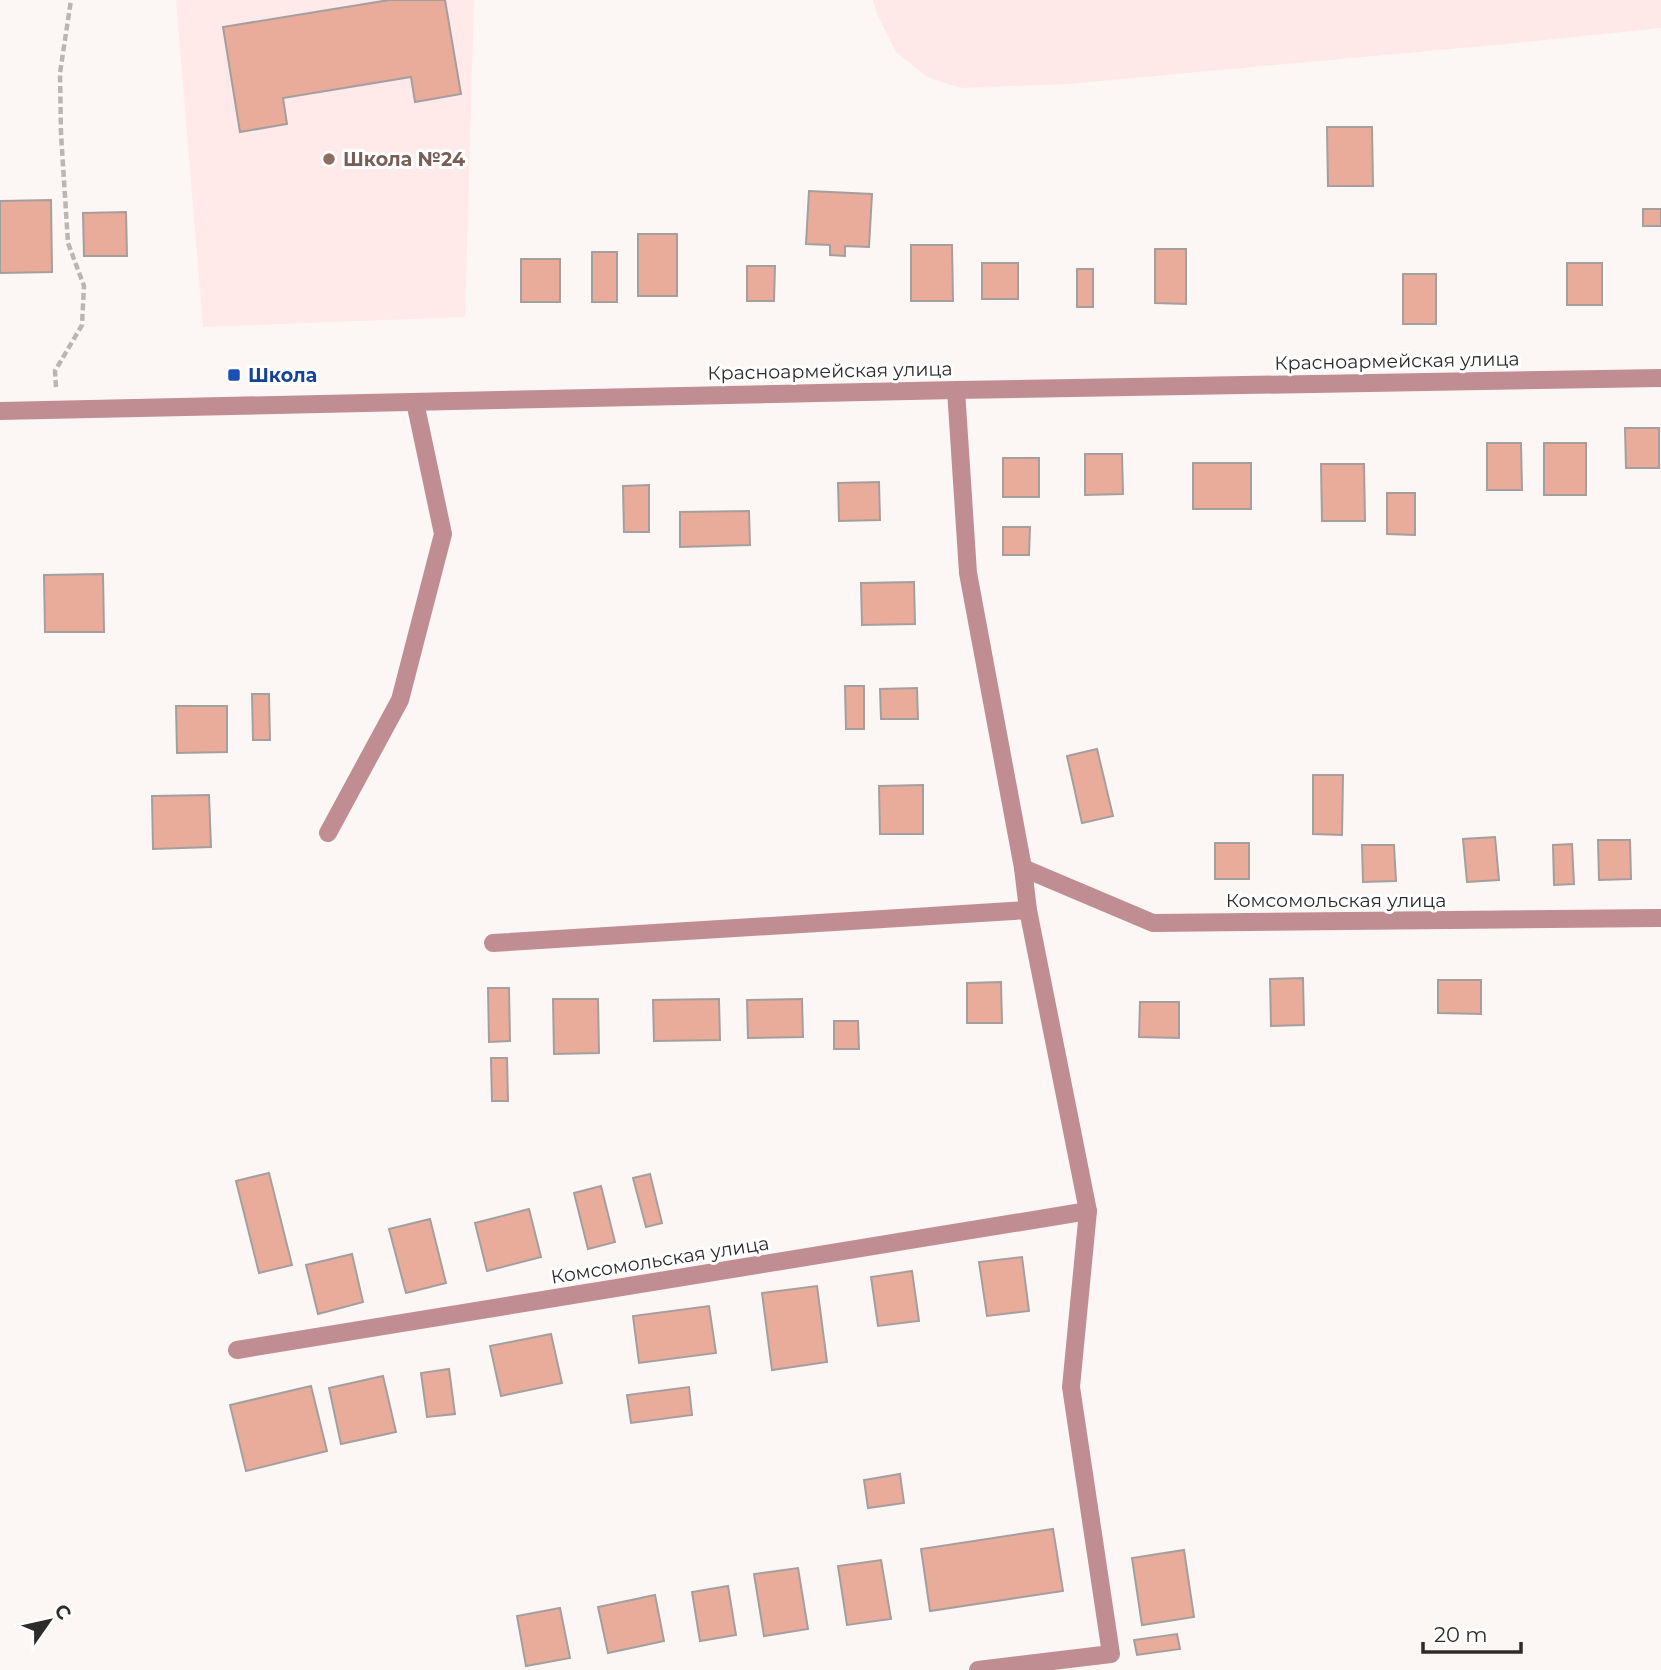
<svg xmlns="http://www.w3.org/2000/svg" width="1661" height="1670" font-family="Montserrat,sans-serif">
<rect width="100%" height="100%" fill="#fcf7f5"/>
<!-- commercial -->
<path fill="#ffe9e8" d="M 873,0 L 1661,0 L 1661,28 L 1517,43 L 1068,84 L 961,88 L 927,77 L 896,52 L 876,12 Z"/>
<!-- education -->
<path fill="#ffe9e9" d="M 176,0 L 474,0 L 465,317 L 203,327 Z"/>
<!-- building -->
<g fill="#e9ac9b" stroke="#a49f9e" stroke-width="2">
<path d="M 389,0 L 445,0 L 461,94 L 415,102 L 411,77 L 283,98 L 287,124 L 240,132 L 223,27 Z"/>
<path d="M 1327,127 L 1372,127 L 1373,186 L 1328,186 Z"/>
<path d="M 809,191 L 872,194 L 869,247 L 845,246 L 845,256 L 830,255 L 830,245 L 806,244 Z"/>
<path d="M 51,200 L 52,272 L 0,273 L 0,201 Z"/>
<rect x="1643" y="209" width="18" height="17"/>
<path d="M 126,212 L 127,256 L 84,256 L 83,213 Z"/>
<rect x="638" y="234" width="39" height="62"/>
<path d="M 911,245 L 952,245 L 953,301 L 911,301 Z"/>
<path d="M 1155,249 L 1186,249 L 1186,304 L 1155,303 Z"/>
<rect x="592" y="252" width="25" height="50"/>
<rect x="521" y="259" width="39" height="43"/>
<rect x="982" y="263" width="36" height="36"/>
<rect x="1567" y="263" width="35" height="42"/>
<path d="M 747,266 L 775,266 L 774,301 L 747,301 Z"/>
<rect x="1077" y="269" width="16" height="38"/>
<rect x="1403" y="274" width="33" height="50"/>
<path d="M 1625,428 L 1659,428 L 1659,468 L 1626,468 Z"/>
<path d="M 1487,443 L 1521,443 L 1522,490 L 1487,490 Z"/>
<rect x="1544" y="443" width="42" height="52"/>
<path d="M 1085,454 L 1122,454 L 1123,494 L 1085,495 Z"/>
<rect x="1003" y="458" width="36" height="39"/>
<rect x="1193" y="463" width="58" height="46"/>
<path d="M 1321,464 L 1364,464 L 1365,521 L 1322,521 Z"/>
<path d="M 879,482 L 880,520 L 839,521 L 838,483 Z"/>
<path d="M 649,485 L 649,532 L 624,532 L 623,486 Z"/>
<path d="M 1387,493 L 1415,493 L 1415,535 L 1387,534 Z"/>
<path d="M 749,511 L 750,545 L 680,547 L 680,512 Z"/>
<path d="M 1003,527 L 1030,527 L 1029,555 L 1003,555 Z"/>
<path d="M 103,574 L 104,632 L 45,632 L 44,575 Z"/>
<path d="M 914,582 L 915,624 L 862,625 L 861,583 Z"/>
<path d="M 845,686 L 864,686 L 864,729 L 846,729 Z"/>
<path d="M 917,688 L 918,719 L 881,719 L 880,689 Z"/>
<path d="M 252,694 L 269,694 L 270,740 L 253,740 Z"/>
<path d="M 176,706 L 227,706 L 227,752 L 177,753 Z"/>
<path d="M 1097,749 L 1113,816 L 1082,823 L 1067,756 Z"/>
<path d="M 1313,775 L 1343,775 L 1342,835 L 1313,834 Z"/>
<path d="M 923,785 L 923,834 L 880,834 L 879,786 Z"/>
<path d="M 209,795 L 211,847 L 153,849 L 152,796 Z"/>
<path d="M 1495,837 L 1499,880 L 1467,882 L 1463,839 Z"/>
<path d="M 1598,840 L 1630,840 L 1631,879 L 1599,880 Z"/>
<rect x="1215" y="843" width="34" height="36"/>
<path d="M 1572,844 L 1574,884 L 1554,885 L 1553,845 Z"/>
<path d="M 1362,845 L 1394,845 L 1396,881 L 1363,882 Z"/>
<path d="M 1303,978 L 1304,1025 L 1271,1026 L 1270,979 Z"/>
<path d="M 1438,980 L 1481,980 L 1481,1014 L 1438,1013 Z"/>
<path d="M 1001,982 L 1002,1023 L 967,1023 L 967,983 Z"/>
<path d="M 488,988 L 509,988 L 510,1041 L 489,1042 Z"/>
<path d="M 553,999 L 598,999 L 599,1053 L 554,1054 Z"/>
<path d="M 719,999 L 720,1040 L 654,1041 L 653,1000 Z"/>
<path d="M 802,999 L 803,1037 L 748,1038 L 747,1000 Z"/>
<path d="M 1140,1002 L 1179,1002 L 1179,1038 L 1139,1037 Z"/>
<path d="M 834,1021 L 858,1021 L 859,1049 L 834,1049 Z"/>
<path d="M 491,1058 L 507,1058 L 508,1101 L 492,1101 Z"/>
<path d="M 269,1173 L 292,1265 L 259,1273 L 236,1181 Z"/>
<path d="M 650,1174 L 662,1223 L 646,1227 L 633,1178 Z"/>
<path d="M 601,1186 L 615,1242 L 588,1249 L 574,1193 Z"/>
<path d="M 529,1209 L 541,1257 L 487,1271 L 475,1223 Z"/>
<path d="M 430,1219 L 446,1283 L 406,1293 L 389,1229 Z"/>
<path d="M 352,1254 L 363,1302 L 318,1314 L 306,1265 Z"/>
<path d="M 1022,1257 L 1029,1311 L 987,1316 L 979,1262 Z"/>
<path d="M 912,1271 L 919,1321 L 878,1326 L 871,1277 Z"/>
<path d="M 817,1286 L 827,1362 L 772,1370 L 762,1293 Z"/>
<path d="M 709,1306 L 716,1353 L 639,1363 L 633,1316 Z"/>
<path d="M 551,1334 L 562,1383 L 501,1396 L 490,1346 Z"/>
<path d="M 449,1369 L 455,1414 L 427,1417 L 421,1373 Z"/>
<path d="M 383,1376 L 396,1432 L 341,1444 L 329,1388 Z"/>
<path d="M 311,1386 L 327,1451 L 246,1471 L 230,1405 Z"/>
<path d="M 689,1387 L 692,1415 L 631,1423 L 627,1395 Z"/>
<path d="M 900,1474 L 904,1503 L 868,1508 L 864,1480 Z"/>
<path d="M 1053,1529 L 1063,1591 L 930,1611 L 921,1549 Z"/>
<path d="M 1184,1550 L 1194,1617 L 1142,1625 L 1132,1558 Z"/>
<path d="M 881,1560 L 891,1619 L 847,1625 L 838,1566 Z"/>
<path d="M 798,1568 L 808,1629 L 764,1636 L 754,1574 Z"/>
<path d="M 728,1586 L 736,1635 L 700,1641 L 692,1592 Z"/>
<path d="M 655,1595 L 664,1641 L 608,1653 L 598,1607 Z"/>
<path d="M 560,1608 L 570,1658 L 526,1666 L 517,1616 Z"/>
<path d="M 1177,1634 L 1180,1649 L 1137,1655 L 1134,1640 Z"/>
</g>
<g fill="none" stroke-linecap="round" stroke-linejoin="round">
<!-- path -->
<path stroke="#bab6b5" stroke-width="4.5" stroke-dasharray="7 3.5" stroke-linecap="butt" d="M 56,387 L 55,371 L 82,325 L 84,286 L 68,243 L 61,134 L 60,73 L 71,0"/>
<!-- minor -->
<g stroke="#c08e92" stroke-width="18">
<path d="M 956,390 L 968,573 L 1023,868 L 1028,910 L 1088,1211 L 1071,1387 L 1111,1654 L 978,1670"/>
<path d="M 0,411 L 956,390 L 1661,378"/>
<path d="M 328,833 L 400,700 L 443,534 L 415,402"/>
<path d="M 1023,868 L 1153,923 L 1661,918"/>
<path d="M 493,943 L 1028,910"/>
<path d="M 237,1350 L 1088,1211"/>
</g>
</g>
<!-- markers -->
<circle fill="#8d6e63" stroke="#fff" stroke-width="2.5" cx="329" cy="159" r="7"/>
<rect fill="#1a4fb4" stroke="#fff" stroke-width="2.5" x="227" y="368" width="14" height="14" rx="3.5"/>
<g text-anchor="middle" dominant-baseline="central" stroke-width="6" stroke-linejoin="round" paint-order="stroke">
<!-- education labels -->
<g font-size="19" font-weight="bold" fill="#785e54" stroke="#fff" text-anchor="start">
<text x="343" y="159">Школа №24</text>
</g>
<!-- street labels -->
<g font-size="19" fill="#2e2c2b" stroke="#fff">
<text transform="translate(1397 361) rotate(-1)">Красноармейская улица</text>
<text transform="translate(830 371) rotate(-1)">Красноармейская улица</text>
<text x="1336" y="900">Комсомольская улица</text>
<text transform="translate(660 1260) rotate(-9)">Комсомольская улица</text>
</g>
<!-- transit labels -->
<g font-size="19" font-weight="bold" fill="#164399" stroke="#fff" text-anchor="start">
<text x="248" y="375">Школа</text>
</g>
</g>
<!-- north arrow -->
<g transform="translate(49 1621) rotate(56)" stroke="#ffffff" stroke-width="5" paint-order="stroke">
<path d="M0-5L12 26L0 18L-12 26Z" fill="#2e2c2b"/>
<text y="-10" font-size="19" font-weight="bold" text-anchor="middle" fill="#2e2c2b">С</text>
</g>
<!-- scale -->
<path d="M1423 1642v10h98v-10" fill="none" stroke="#2e2c2b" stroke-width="3.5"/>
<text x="1434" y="1642" font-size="21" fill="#2e2c2b" stroke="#ffffff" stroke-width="5" paint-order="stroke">20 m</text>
</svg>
